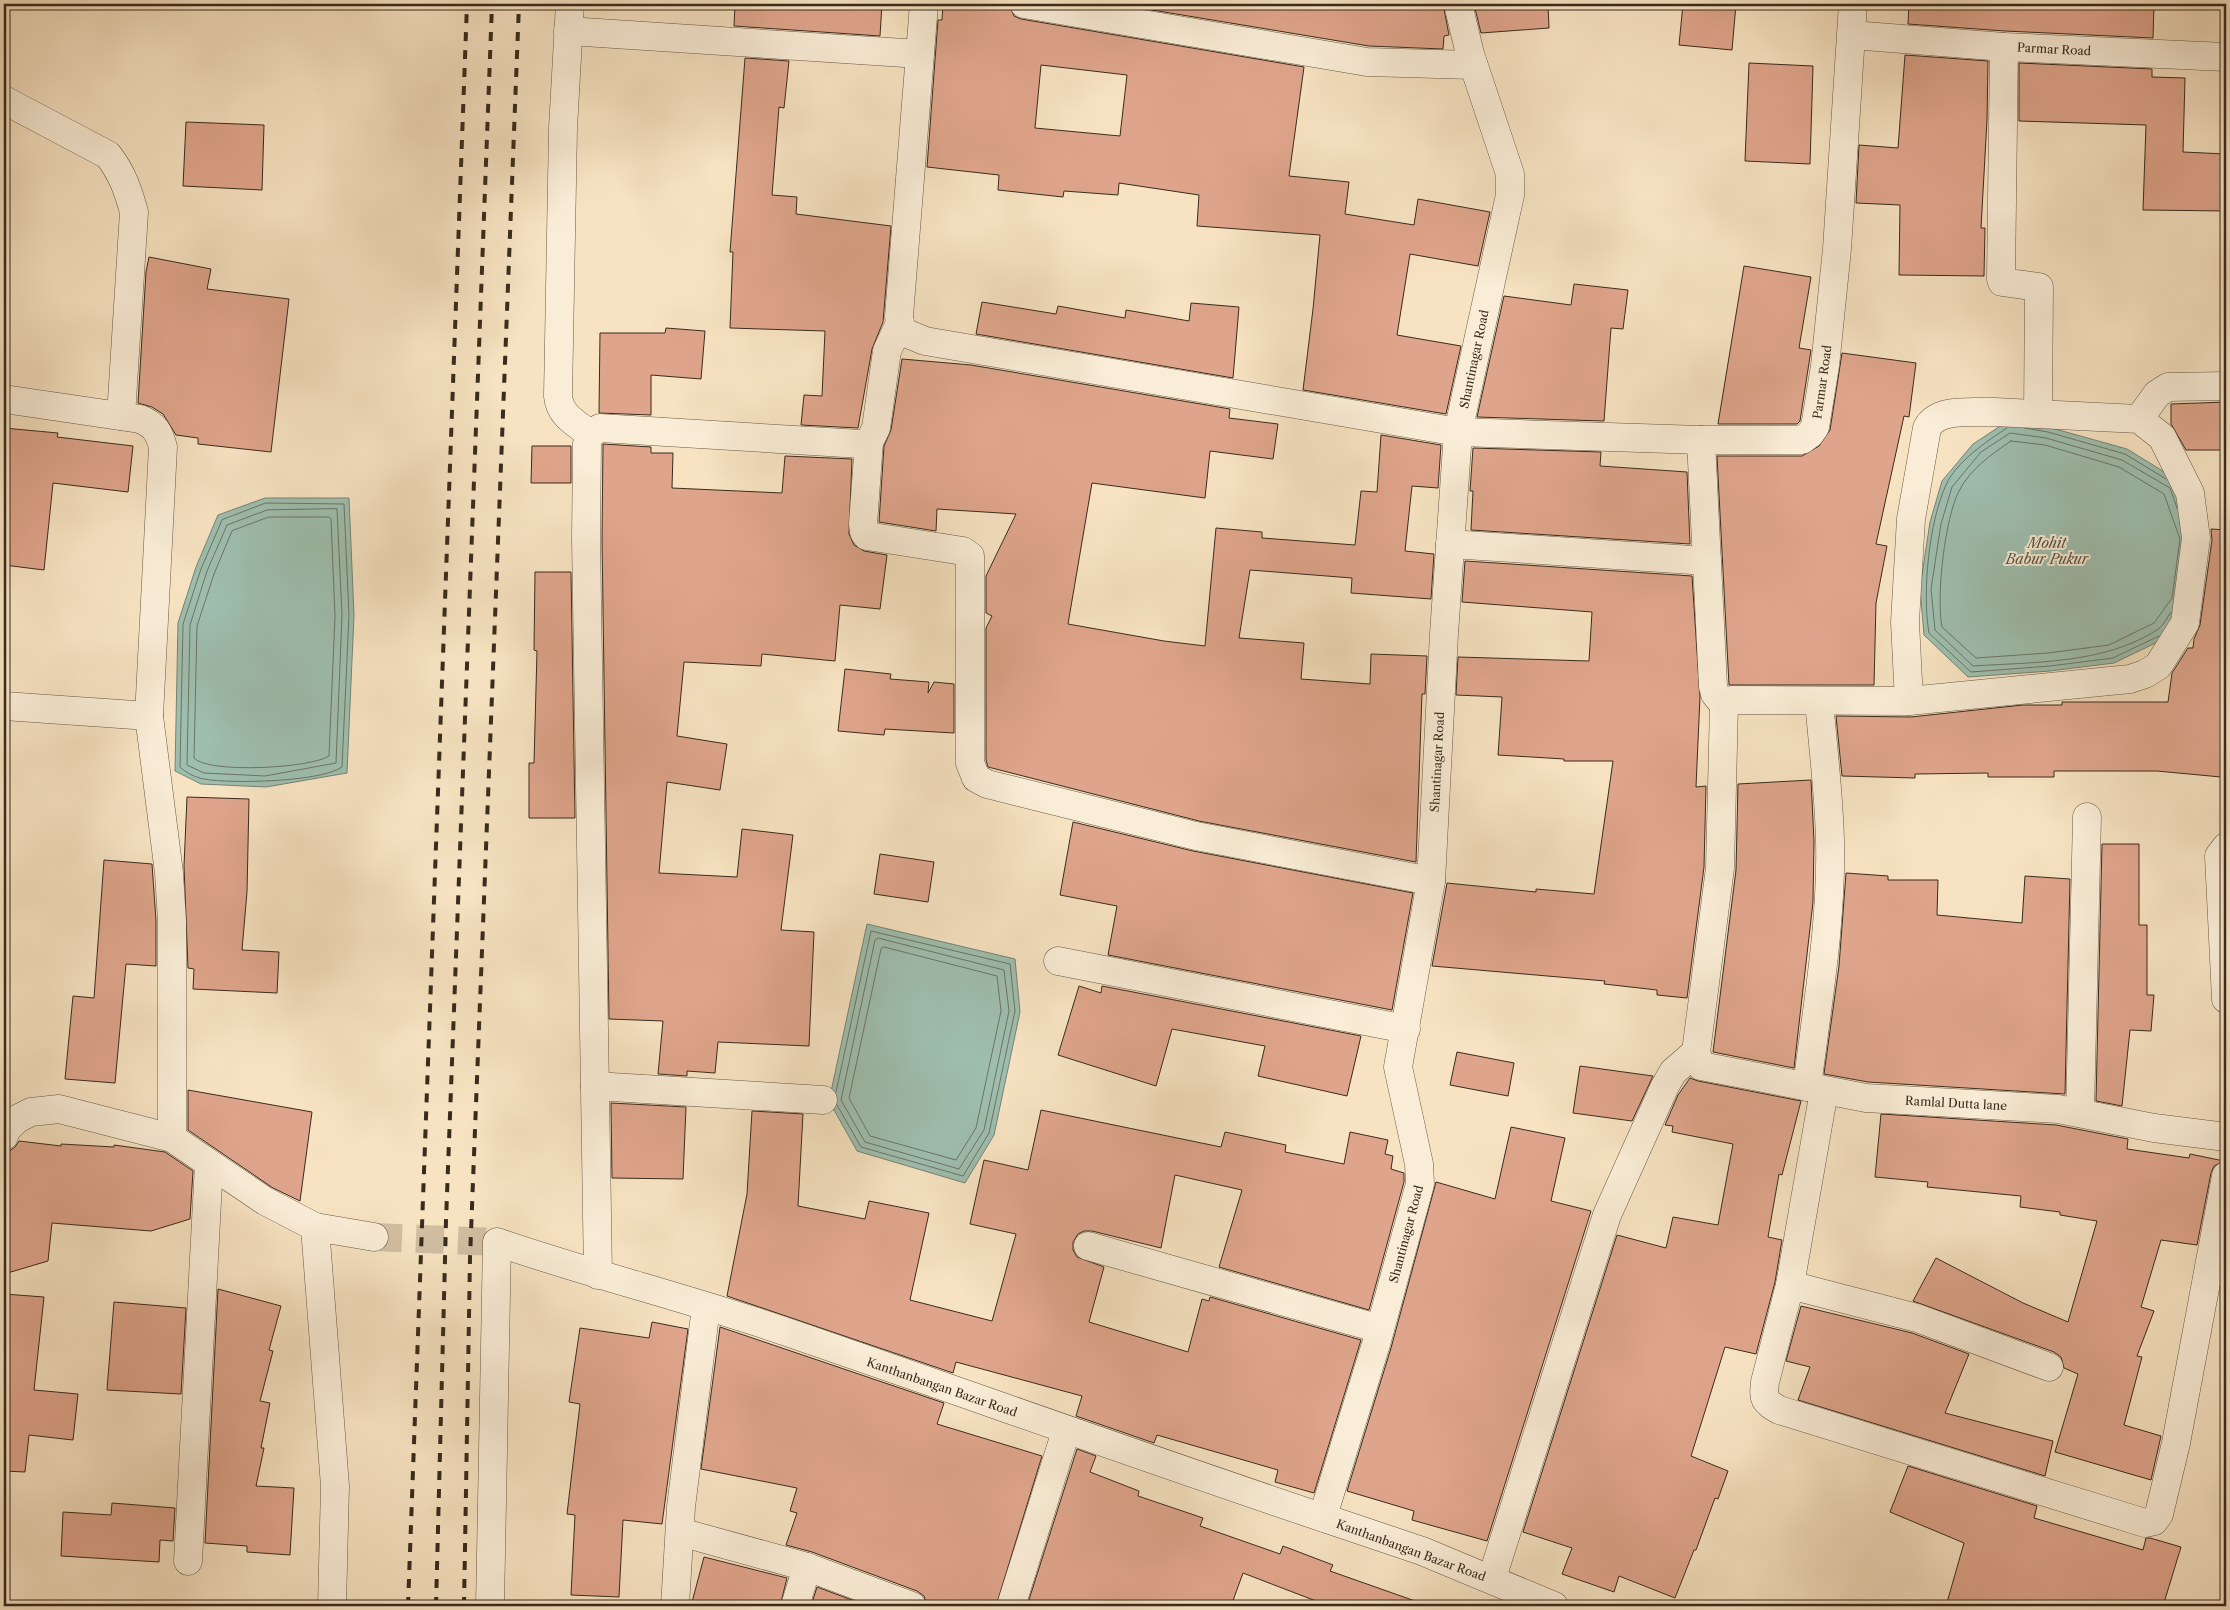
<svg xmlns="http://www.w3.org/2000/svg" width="2230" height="1610" font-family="'Libre Caslon Text',serif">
<rect width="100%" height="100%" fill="#f7e3c2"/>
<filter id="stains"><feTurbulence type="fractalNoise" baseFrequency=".004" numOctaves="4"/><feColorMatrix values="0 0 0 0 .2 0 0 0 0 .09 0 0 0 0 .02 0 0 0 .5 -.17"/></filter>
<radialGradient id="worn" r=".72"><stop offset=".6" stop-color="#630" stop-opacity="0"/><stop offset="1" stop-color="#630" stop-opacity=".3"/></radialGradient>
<!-- water -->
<g fill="#9ebeae" stroke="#768374">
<path d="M 2008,421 L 2048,427 L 2127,449 L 2179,481 L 2199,537 L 2166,638 L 2114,663 L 2050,671 L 1968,677 L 1924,635 L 1920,588 L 1930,522 L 1942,481 L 1973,444 Z"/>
<path d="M 265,498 L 349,498 L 354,615 L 347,773 L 266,787 L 201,784 L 175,771 L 178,623 L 196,567 L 218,515 Z"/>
<path d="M 867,924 L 1015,959 L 1020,1012 L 994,1135 L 965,1183 L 857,1151 L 829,1101 Z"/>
</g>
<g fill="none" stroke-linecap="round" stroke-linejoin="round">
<!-- shore -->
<g stroke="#6c7466" stroke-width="1">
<path d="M 2007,428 C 1987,441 1956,462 1946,485 C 1929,522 1922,593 1929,633 L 1971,672 L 2050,666 L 2113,658 L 2159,636"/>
<path d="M 2024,428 L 2048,432 L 2125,454 L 2166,479"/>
<path d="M 2011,441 L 2045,445 L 2119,467 L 2164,494 L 2180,539 L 2172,598 L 2154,623 L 2109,645 L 2048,653 L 1976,658 L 1942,627 C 1936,596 1945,518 1959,491 C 1970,469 1992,454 2011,441 Z"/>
<path d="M 266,503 L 344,504 L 349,615 L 342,767 C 321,782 230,784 204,779 C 196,778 185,772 180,767 L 183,624 L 201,569 L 222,520 Z"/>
<path d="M 337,509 L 342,615 L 336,763 L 265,776 L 204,773 L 187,765 L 190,625 L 207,571 L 227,525 L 267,510 Z"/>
<path d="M 269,517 L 329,517 L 331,519 L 335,616 L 329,756 C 311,768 209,774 194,758 L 197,626 L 214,574 L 232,531 Z"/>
<path d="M 2171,612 C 2167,618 2163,626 2157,630 C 2104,664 2034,662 1973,666 L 1935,630 L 1931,589 L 1941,524 L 1952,487 L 1981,452 L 2010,433 L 2046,438 L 2122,460 L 2170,488 L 2177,508"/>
<path d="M 878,938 L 1004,970 L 1009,1011 L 984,1130 L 959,1169 L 865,1142 L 841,1100 L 875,940 Z"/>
<path d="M 884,947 L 997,976 L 1001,1011 L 976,1128 L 956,1160 L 870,1136 L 849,1098 L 881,949 Z"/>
<path d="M 836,1092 L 871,931 L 1010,964 L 1015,1011 L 989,1133 L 963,1176 L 861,1147 L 837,1105"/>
</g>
</g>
<!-- building -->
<g fill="#dfa58c" stroke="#392b1d" fill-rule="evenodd">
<path d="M 735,4 L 882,4 L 880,36 L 734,26 Z"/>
<path d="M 943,4 L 1009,4 L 1014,16 L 1021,19 L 1304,67 L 1289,176 L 1349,182 L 1345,214 L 1414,225 L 1418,199 L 1490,212 L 1478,266 L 1410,254 L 1397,335 L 1461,346 L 1446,414 L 1303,390 L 1313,309 L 1320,235 L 1197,226 L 1199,195 L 1119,183 L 1118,195 L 1064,191 L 1063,197 L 998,190 L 999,175 L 927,167 L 938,20 L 942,20 ZM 1041,65 L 1127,75 L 1120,136 L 1035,128 Z"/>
<path d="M 1116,4 L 1443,4 L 1449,35 L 1444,36 L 1443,49 L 1369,46 Z"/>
<path d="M 1474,4 L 1548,4 L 1549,28 L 1481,33 Z"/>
<path d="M 1683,4 L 1736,4 L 1732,50 L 1679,45 Z"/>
<path d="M 1909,4 L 2154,4 L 2153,38 L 2005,31 L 1908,24 Z"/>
<path d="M 1905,55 L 1988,61 L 1987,120 L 1981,228 L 1985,228 L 1984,276 L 1899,275 L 1900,205 L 1856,203 L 1859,145 L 1898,148 Z"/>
<path d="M 745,58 L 789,61 L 784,108 L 779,107 L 772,195 L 797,197 L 796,214 L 891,226 L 883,322 L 872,349 L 858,428 L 801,425 L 804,395 L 822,396 L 825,331 L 730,328 L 733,252 L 730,252 Z"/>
<path d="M 1749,63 L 1813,66 L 1810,164 L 1745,161 Z"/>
<path d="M 2019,63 L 2152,69 L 2152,77 L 2185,78 L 2183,152 L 2226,154 L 2226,211 L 2143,210 L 2146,125 L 2019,121 Z"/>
<path d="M 186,122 L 264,125 L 262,190 L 183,186 Z"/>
<path d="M 149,257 L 211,269 L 207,289 L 289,299 L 271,452 L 198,444 L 198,438 L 176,435 L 163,414 L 152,407 L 138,403 L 146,272 Z"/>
<path d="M 1744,266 L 1811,277 L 1799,348 L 1811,350 L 1800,421 L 1797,424 L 1718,424 Z"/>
<path d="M 1574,284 L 1628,290 L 1623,329 L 1611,328 L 1604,421 L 1477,417 L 1504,296 L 1571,305 Z"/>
<path d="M 982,302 L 1056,314 L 1058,306 L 1125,318 L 1126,310 L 1189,321 L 1191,303 L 1239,307 L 1233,378 L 976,334 Z"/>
<path d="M 666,328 L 705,331 L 701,379 L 651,375 L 651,415 L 599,413 L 600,333 L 665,333 Z"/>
<path d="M 1842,353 L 1916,363 L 1909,417 L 1904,416 L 1876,544 L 1887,546 L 1876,603 L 1874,685 L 1729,685 L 1717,456 L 1802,456 L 1819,446 L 1830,430 Z"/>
<path d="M 902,359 L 971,365 L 1230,409 L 1229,418 L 1278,424 L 1273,459 L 1210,451 L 1205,498 L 1092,483 L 1068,624 L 1164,641 L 1205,646 L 1216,528 L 1262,532 L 1262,538 L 1355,545 L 1361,491 L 1377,492 L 1381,435 L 1441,445 L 1438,488 L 1412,486 L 1405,551 L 1434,554 L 1431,599 L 1351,593 L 1352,578 L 1250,570 L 1239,638 L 1304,643 L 1301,679 L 1370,684 L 1371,654 L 1427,656 L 1425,694 L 1422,694 L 1416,862 L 1199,821 L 988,767 L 986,760 L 986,628 L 992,616 L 986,613 L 986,576 L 1016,514 L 937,509 L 936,531 L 879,522 L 884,446 L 891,430 Z"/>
<path d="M 2226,402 L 2226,450 L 2186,450 L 2171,424 L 2171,404 Z"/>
<path d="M 4,428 L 58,433 L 57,437 L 133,446 L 128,492 L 53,483 L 44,570 L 4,565 Z"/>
<path d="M 603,444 L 651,447 L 651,453 L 673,453 L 672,488 L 782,493 L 785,456 L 852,459 L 849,534 L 854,545 L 864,551 L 887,555 L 880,609 L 840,605 L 835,661 L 762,654 L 761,666 L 684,662 L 677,736 L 727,744 L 720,790 L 667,782 L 659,873 L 737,877 L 742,829 L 793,835 L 781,930 L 814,932 L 809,1046 L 718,1042 L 715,1073 L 687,1071 L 687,1076 L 658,1074 L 663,1021 L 609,1019 L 602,539 Z"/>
<path d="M 532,446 L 571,446 L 571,483 L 531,483 Z"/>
<path d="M 1473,448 L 1601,452 L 1600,466 L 1687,472 L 1690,544 L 1471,530 L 1473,491 L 1470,491 Z"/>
<path d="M 2211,529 L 2226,530 L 2226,773 L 2221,773 L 2221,777 L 2157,771 L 2054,771 L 2054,777 L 1988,777 L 1988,773 L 1915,774 L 1915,778 L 1842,776 L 1836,716 L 1911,717 L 2023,705 L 2062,705 L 2062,702 L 2168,702 L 2172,673 L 2188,648 L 2193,648 L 2194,639 L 2200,625 L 2212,540 Z"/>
<path d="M 1465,561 L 1692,576 L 1700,697 L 1696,787 L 1706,786 L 1704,867 L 1687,998 L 1657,995 L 1657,990 L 1604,984 L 1605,981 L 1432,966 L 1447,883 L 1536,892 L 1536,889 L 1594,894 L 1613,761 L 1564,761 L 1564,759 L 1498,755 L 1502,697 L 1456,695 L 1458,657 L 1589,661 L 1592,612 L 1462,602 Z"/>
<path d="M 535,572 L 571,572 L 575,818 L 529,818 L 529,763 L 534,763 L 537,651 L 534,650 Z"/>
<path d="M 845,669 L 891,674 L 890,679 L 929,682 L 928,693 L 934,682 L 954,684 L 954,733 L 885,729 L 884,735 L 838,731 Z"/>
<path d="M 1811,780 L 1814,841 L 1813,902 L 1794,1068 L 1713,1052 L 1736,870 L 1738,784 Z"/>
<path d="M 187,797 L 249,799 L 247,892 L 242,950 L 279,952 L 277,993 L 193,989 L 194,969 L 188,968 L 184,866 Z"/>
<path d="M 1073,822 L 1193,851 L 1413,893 L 1392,1010 L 1108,955 L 1117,906 L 1060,895 Z"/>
<path d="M 2102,844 L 2139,844 L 2139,925 L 2147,925 L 2147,995 L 2154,995 L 2151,1031 L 2130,1030 L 2122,1106 L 2096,1101 Z"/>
<path d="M 880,854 L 934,862 L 928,902 L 874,894 Z"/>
<path d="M 104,860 L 152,864 L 156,921 L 156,966 L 126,964 L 115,1083 L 65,1079 L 73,996 L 94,998 Z"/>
<path d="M 1846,873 L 1888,876 L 1888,880 L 1938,880 L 1937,915 L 2022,923 L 2025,876 L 2070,879 L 2065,1094 L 1868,1082 L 1824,1074 L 1839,966 Z"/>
<path d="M 1079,986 L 1101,993 L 1102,986 L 1361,1036 L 1347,1096 L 1258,1076 L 1265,1046 L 1172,1029 L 1156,1086 L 1058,1055 Z"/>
<path d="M 1457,1052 L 1514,1063 L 1508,1096 L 1450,1085 Z"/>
<path d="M 1580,1066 L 1653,1076 L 1632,1121 L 1573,1113 Z"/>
<path d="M 1690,1078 L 1698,1081 L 1801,1101 L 1782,1175 L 1779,1174 L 1768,1237 L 1782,1240 L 1775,1282 L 1756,1354 L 1725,1347 L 1691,1456 L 1728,1471 L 1718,1499 L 1715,1498 L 1696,1550 L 1694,1550 L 1675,1598 L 1619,1576 L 1614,1592 L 1562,1574 L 1572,1548 L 1523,1532 L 1617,1235 L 1666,1248 L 1673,1217 L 1718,1225 L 1733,1144 L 1672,1132 L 1673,1126 L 1665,1125 L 1678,1095 Z"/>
<path d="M 188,1090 L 312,1112 L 300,1201 L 273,1188 L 188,1130 Z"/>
<path d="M 611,1103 L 686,1107 L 683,1179 L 612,1178 Z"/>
<path d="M 1041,1110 L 1221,1147 L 1225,1132 L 1286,1145 L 1285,1152 L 1344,1164 L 1350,1132 L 1388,1140 L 1385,1154 L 1393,1156 L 1391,1169 L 1404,1173 L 1404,1182 L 1369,1310 L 1219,1267 L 1242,1190 L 1175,1175 L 1161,1248 L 1092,1231 L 1084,1231 L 1078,1234 L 1073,1242 L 1073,1250 L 1077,1257 L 1104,1267 L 1089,1322 L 1188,1352 L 1202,1299 L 1209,1301 L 1210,1297 L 1361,1340 L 1314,1493 L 1275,1482 L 1278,1470 L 1157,1435 L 1154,1443 L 1076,1416 L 1082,1396 L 956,1362 L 953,1373 L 727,1296 L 747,1194 L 752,1111 L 803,1114 L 798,1206 L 865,1219 L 869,1201 L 929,1213 L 910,1300 L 992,1321 L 1016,1234 L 970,1224 L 984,1160 L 1028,1170 Z"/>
<path d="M 1881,1114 L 2056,1125 L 2128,1139 L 2127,1149 L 2189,1158 L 2190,1154 L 2224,1161 L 2214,1166 L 2211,1173 L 2197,1245 L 2161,1240 L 2141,1307 L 2154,1311 L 2137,1356 L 2142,1357 L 2124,1425 L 2161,1436 L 2151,1480 L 2055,1452 L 2078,1374 L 2064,1368 L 2061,1357 L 2054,1352 L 1913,1301 L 1936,1258 L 2023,1303 L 2068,1322 L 2097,1221 L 2060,1215 L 2060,1212 L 2020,1207 L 2021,1196 L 1927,1187 L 1928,1182 L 1875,1177 Z"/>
<path d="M 1511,1127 L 1565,1138 L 1551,1201 L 1591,1211 L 1487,1541 L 1412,1520 L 1414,1511 L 1347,1491 L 1391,1348 L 1436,1182 L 1495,1199 Z"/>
<path d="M 19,1141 L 61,1146 L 61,1144 L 114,1147 L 114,1145 L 165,1152 L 193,1171 L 190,1219 L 151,1231 L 52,1223 L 48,1261 L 4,1274 L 4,1155 L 15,1147 Z"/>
<path d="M 218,1289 L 281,1306 L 269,1350 L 273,1351 L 260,1401 L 270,1403 L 261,1448 L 264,1448 L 256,1486 L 294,1488 L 290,1555 L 247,1552 L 247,1546 L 205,1543 Z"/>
<path d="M 4,1294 L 44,1297 L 34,1390 L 78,1394 L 73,1440 L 29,1435 L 25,1472 L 4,1471 Z"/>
<path d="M 114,1302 L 186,1308 L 181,1394 L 107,1390 Z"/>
<path d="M 1801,1306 L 1912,1333 L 1969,1354 L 1945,1413 L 2053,1441 L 2045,1476 L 1798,1400 L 1810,1367 L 1786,1361 Z"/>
<path d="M 652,1322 L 688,1329 L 662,1524 L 623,1520 L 619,1597 L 571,1595 L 575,1515 L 567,1514 L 580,1404 L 569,1402 L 580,1328 L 649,1338 Z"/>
<path d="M 720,1327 L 944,1403 L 937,1424 L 1042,1456 L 996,1606 L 927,1606 L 924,1596 L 917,1591 L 812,1552 L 786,1545 L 797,1513 L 790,1511 L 797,1488 L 701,1469 Z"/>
<path d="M 1077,1449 L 1096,1456 L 1090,1472 L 1139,1491 L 1138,1496 L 1203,1518 L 1200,1526 L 1280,1554 L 1283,1546 L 1333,1565 L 1330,1571 L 1418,1602 L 1418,1606 L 1329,1606 L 1243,1573 L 1231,1606 L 1027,1606 Z"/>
<path d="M 1908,1466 L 2037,1506 L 2034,1518 L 2143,1550 L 2146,1538 L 2150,1538 L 2181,1547 L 2163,1606 L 1946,1606 L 1964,1543 L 1890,1512 Z"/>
<path d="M 112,1503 L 175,1508 L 173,1541 L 160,1540 L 159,1562 L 61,1556 L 63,1512 L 111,1515 Z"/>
<path d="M 704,1557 L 787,1578 L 780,1606 L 691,1606 Z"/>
<path d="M 817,1587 L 868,1606 L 811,1606 Z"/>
</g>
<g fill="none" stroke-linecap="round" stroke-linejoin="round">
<!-- minor-tunnel -->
<path stroke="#d1bea1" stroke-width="28" stroke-dasharray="28 14" stroke-linecap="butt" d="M 374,1237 L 497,1242"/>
<defs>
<g id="minor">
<path d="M 570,4 L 563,128 L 558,396 C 560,416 576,423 590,434"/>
<path d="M 924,4 L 899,316 L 901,331 L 925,341 L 1458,432 L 1701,440 L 1802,440 L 1810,434 L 1815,427 L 1825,366 L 1837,249 L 1853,4"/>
<path d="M 1024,4 L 1367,62 L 1473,65"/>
<path d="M 568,31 L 920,54"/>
<path d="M 1852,35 L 2004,47 L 2226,57"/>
<path d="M 2004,47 L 2001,279 L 2002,282 L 2039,287 L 2038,414"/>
<path d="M 4,100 L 108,155 C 122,173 128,190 134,212 L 121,416"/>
<path d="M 4,399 L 140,419 C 155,425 159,432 163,447 L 149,716 L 169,873 L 172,921 L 172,1138 L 265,1201 L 315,1227 L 335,1486 L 332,1606"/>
<path d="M 1995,412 L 2139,419 L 2162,437 L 2190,493 L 2196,538 L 2185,623 L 2158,666 L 2145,674 L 2130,679 L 1909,701 L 1905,622 L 1911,519 L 1927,428 C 1938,407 1975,413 1995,412 Z"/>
<path d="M 2139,419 L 2157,394 L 2168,387 L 2226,386"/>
<path d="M 1701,440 L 1713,686 L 1715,694 L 1724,705"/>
<path d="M 869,442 L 863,524 L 864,532 L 867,536 L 963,551 L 970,556 L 970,763 L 976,778 L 987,784 L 1196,836 L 1431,881"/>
<path d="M 1450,544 L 1707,561"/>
<path d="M 1909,701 L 1731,700 L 1724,705 L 1720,868 L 1696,1052 L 1701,1066 L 1866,1098 L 2058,1109 L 2154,1128 L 2226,1137"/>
<path d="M 4,706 L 149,716"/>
<path d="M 2226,847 L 2219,856 L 2226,999"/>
<path d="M 1058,961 L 1406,1029"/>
<path d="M 595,1086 L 823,1100"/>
<path d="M 1807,1087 C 1817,1006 1832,923 1830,841 C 1829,795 1823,747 1819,701"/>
<path d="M 1824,1091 L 1790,1285 L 1765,1382 C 1763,1400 1764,1401 1779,1410 L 2145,1523 L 2154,1521 L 2159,1514 L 2176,1443 L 2226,1176"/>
<path d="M 2080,1113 L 2087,817"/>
<path d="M 4,1136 L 6,1130 L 17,1119 L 31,1112 L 59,1109 L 172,1138"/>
<path d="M 315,1227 L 374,1237"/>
<path d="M 1088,1246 L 1380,1329"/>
<path d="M 598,1275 L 586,539 L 587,444 L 590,434 L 600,428 L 861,444 L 869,442 L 876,428 L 887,351 L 900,323"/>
<path d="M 1790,1285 L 1917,1318 L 2049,1367"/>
<path d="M 680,1532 L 807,1567 L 912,1606"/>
<path d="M 188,1561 L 209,1164"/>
<path d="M 1492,1578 L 1607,1215 L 1664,1088 L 1673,1072 L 1696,1052"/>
<path d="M 490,1606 L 497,1242 C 590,1274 687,1298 781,1330 C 962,1392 1142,1457 1324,1518"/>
<path d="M 675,1606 L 681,1507 L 706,1307"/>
<path d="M 795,1606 L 807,1567"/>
<path d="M 1011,1606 L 1066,1431"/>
</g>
<path id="tertiary" d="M 1458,4 L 1470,54 L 1510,174 L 1510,195 L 1458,432 L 1444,634 L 1431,881 L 1398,1067 L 1419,1164 L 1420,1184 L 1376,1344 L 1323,1516 L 1324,1518 L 1422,1551 L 1554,1606"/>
</defs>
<!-- minor casing -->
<use href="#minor" stroke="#685946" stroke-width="29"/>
<!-- tertiary casing -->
<use href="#tertiary" stroke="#685946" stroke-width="29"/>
<!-- minor -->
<use href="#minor" stroke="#faedd7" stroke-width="28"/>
<!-- tertiary -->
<use href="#tertiary" stroke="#faedd7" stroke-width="28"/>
<!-- rail -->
<g stroke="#392b1d" stroke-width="4" stroke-dasharray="9 9" stroke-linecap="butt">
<path d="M 408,1606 L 467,4"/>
<path d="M 436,1606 L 446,1221 L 492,4"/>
<path d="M 464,1606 L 470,1258 L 519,4"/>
</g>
</g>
<g text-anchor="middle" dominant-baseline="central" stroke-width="4" stroke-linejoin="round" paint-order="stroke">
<!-- street labels -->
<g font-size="12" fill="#392b1d" stroke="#faedd7">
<text transform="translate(2054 49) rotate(3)">Parmar Road</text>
<text transform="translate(1474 359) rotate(-78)">Shantinagar Road</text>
<text transform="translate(1822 382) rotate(-82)">Parmar Road</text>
<text transform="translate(1437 762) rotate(-87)">Shantinagar Road</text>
<text transform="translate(1956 1103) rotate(3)">Ramlal Dutta lane</text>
<text transform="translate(1406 1234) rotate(-75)">Shantinagar Road</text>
<text transform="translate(942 1387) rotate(19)">Kanthanbangan Bazar Road</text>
<text transform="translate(1411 1550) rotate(20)">Kanthanbangan Bazar Road</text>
</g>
<!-- water labels -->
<g font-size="14" font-style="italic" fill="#525041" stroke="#faedd7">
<text x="2047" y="543">Mohit<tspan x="2047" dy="16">Babur Pukur</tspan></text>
</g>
</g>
<!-- margin -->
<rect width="2230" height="1610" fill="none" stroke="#f7e3c2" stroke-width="20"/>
<rect x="5" y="5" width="2220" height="1600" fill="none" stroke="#392b1d" stroke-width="2.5"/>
<rect x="10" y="10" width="2210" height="1590" fill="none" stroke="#392b1d"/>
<rect width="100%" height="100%" filter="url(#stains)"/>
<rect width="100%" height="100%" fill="url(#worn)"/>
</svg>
